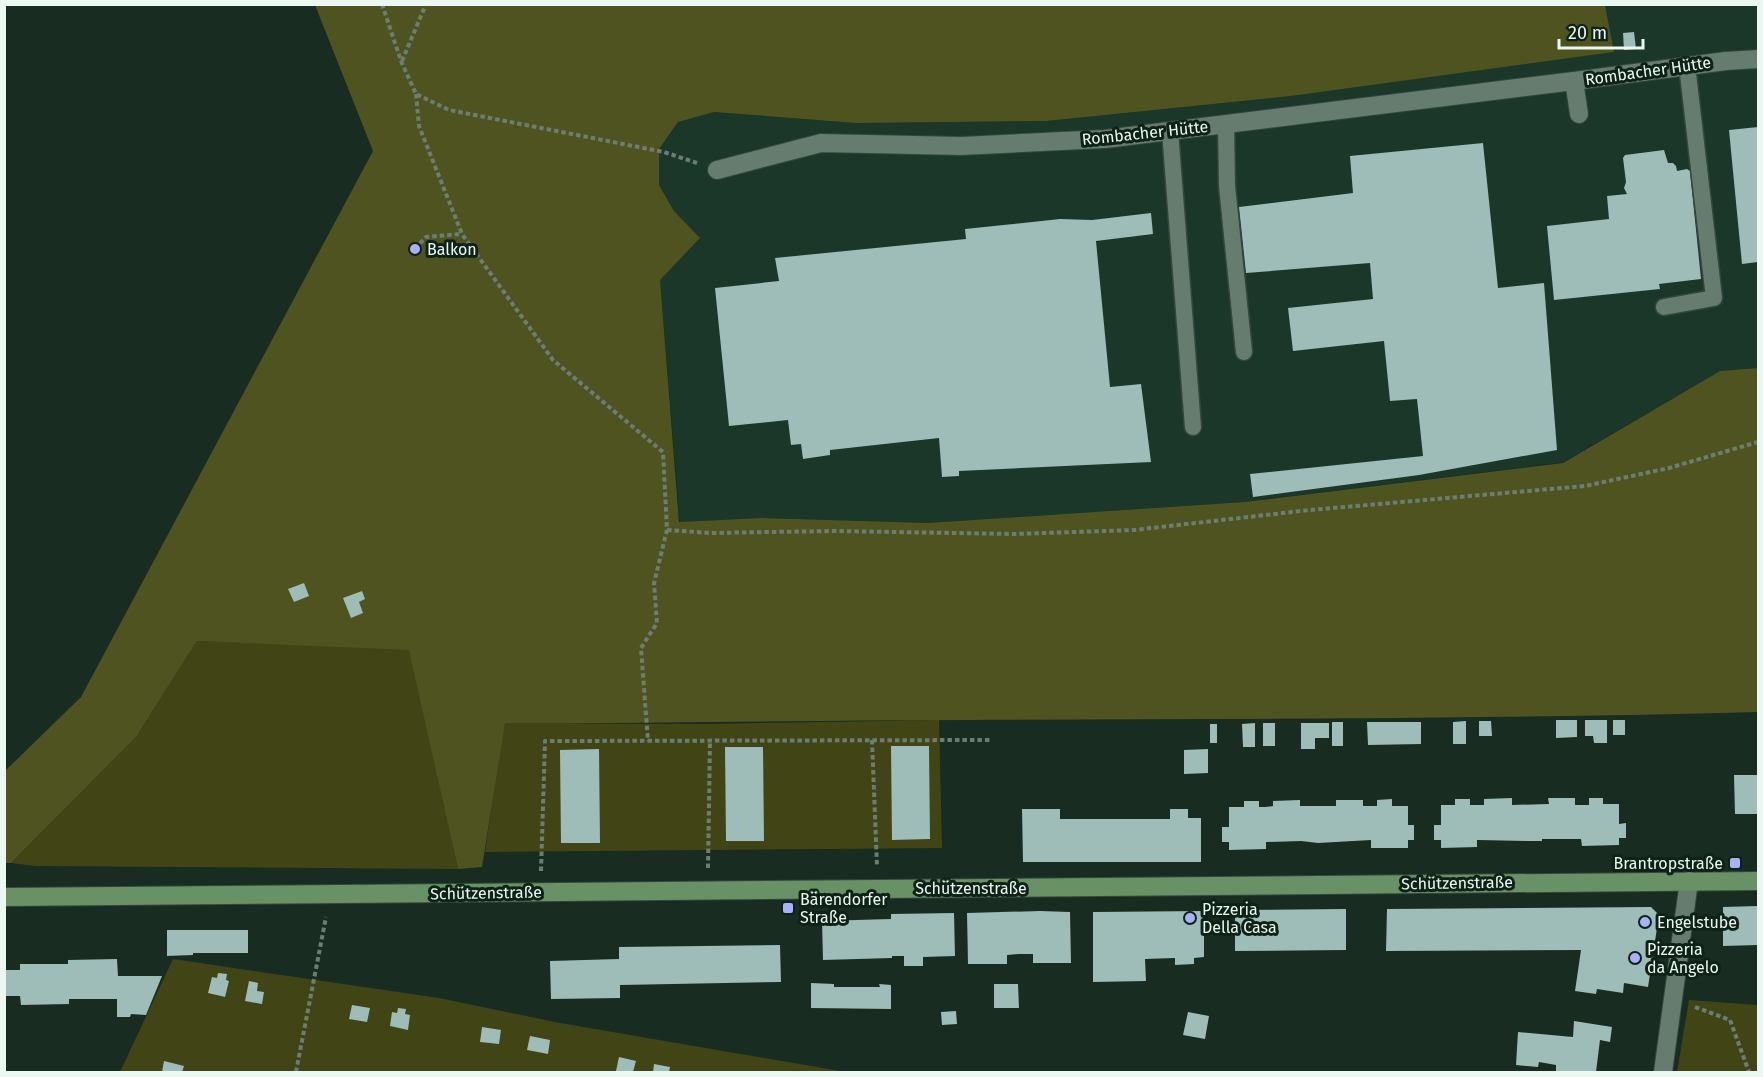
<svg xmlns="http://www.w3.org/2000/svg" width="1763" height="1077" font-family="'Fira Sans',sans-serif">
<rect width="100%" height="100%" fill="#182c22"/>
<!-- built -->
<path fill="#1b3729" d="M 1605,5 L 1758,5 L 1758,368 L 1720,371 L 1563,462 L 1245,502 L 928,523 L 761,518 L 680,522 L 660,280 L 700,238 L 674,211 L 659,185 L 659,149 L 678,122 L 714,112 L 856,123 L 1046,121 L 1291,96 L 1613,52 Z"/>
<!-- green -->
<g fill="#414516">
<path d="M 197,641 L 410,649 L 458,869 L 36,866 L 11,863 L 136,737 Z"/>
<path d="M 939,720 L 942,848 L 485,852 L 504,723 L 705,724 Z"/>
<path d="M 173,959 L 439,998 L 560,1023 L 846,1072 L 120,1072 Z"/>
<path d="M 1689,1000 L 1758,1005 L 1758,1072 L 1677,1072 Z"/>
</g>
<!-- forest -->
<path fill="#4f531f" d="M 315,5 L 1605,5 L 1614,52 L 1291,96 L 1046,121 L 856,123 L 714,112 L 678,122 L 659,149 L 659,185 L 674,211 L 700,238 L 660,280 L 679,522 L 761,518 L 928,523 L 1245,502 L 1563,463 L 1720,371 L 1758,368 L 1758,712 C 1496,719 1234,719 971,720 C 816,720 660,724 505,723 L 482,867 L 458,869 L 409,650 L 197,641 L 136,737 L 11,863 L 5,863 L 5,771 L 81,697 L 373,151 Z"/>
<!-- building -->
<g fill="#9ebcb8">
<path d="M 1634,32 L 1636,49 L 1624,50 L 1623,33 Z"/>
<path d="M 1758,127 L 1758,262 L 1742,264 L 1729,130 Z"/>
<path d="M 1483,143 L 1498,288 L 1544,283 L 1557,450 L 1419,475 L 1253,497 L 1250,474 L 1423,456 L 1417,399 L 1390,401 L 1384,341 L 1293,351 L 1288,308 L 1373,299 L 1370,263 L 1246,273 L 1239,207 L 1353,193 L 1350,156 Z"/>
<path d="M 1664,150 L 1668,163 L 1673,163 L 1676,166 L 1677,171 L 1687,169 L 1690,171 L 1701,279 L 1659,284 L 1660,289 L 1554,300 L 1547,226 L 1609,219 L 1607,196 L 1627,194 L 1624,188 L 1626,182 L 1623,158 L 1625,155 Z"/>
<path d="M 1151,213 L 1153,234 L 1096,241 L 1110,387 L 1141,384 L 1151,462 L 959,471 L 959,476 L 942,477 L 939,438 L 830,450 L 830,455 L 803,459 L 801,444 L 791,445 L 788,420 L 729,426 L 715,288 L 779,281 L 775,258 L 966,239 L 965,229 L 1060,219 L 1092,220 Z"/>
<path d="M 304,583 L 309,596 L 294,602 L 288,589 Z"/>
<path d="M 362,591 L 365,599 L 359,602 L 363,613 L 351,618 L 343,598 Z"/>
<path d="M 1556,720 L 1577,720 L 1577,737 L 1556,738 Z"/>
<path d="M 1585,720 L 1607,720 L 1607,743 L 1594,743 L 1593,736 L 1585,736 Z"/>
<rect x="1613" y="720" width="12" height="15"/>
<path d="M 1466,721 L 1466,744 L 1453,744 L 1453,722 Z"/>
<path d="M 1479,721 L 1491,721 L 1492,736 L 1479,736 Z"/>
<rect x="1332" y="722" width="11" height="24"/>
<path d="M 1367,722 L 1421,722 L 1421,744 L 1368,745 Z"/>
<path d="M 1255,723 L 1255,747 L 1243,747 L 1242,724 Z"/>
<rect x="1263" y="723" width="12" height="23"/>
<path d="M 1301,723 L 1329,723 L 1329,738 L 1315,738 L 1315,749 L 1301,749 Z"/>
<rect x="1210" y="724" width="7" height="19"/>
<path d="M 891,746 L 929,746 L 930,839 L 892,840 Z"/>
<path d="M 725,747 L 763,747 L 764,841 L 726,841 Z"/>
<path d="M 599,749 L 600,843 L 561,843 L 560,750 Z"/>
<path d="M 1208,749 L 1208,773 L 1184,774 L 1184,750 Z"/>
<path d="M 1734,775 L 1758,775 L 1758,814 L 1735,814 Z"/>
<path d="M 1512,798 L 1512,805 L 1549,804 L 1548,798 L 1575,798 L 1575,805 L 1589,805 L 1589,798 L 1603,798 L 1603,804 L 1619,804 L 1619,824 L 1626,823 L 1626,838 L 1619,838 L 1619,845 L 1582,846 L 1581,839 L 1542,839 L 1542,841 L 1530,841 L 1477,840 L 1477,847 L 1441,848 L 1441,840 L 1434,840 L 1434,825 L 1441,825 L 1441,805 L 1455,805 L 1455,799 L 1470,799 L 1470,805 L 1484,805 L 1484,799 Z"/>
<path d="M 1392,799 L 1392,806 L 1408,806 L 1408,825 L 1414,825 L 1414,840 L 1408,840 L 1408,848 L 1371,848 L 1371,840 L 1318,843 L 1301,841 L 1266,842 L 1266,849 L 1229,850 L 1229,842 L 1222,842 L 1222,827 L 1229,827 L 1229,807 L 1244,807 L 1244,801 L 1259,801 L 1259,807 L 1265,807 L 1273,806 L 1273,801 L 1300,800 L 1300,806 L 1336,806 L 1336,800 L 1363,800 L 1363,806 L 1377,806 L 1377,800 Z"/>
<path d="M 1022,809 L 1060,809 L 1060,819 L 1170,819 L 1170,809 L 1188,809 L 1188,818 L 1201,818 L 1201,862 L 1023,862 Z"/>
<path d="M 1758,906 L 1758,945 L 1723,946 L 1723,907 Z"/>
<path d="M 1651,907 L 1659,915 L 1648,987 L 1624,983 L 1623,993 L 1597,989 L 1596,994 L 1575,991 L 1581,950 L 1386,951 L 1387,909 Z"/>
<path d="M 1346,909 L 1346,950 L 1235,951 L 1235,910 Z"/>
<path d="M 1040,911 L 1070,912 L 1071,963 L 1033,963 L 1033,954 L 1019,954 L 1007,955 L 1007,964 L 968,964 L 967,913 Z"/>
<path d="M 1204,911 L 1204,957 L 1194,958 L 1194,964 L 1175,965 L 1175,958 L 1145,959 L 1146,981 L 1093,982 L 1093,912 Z"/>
<path d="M 954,913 L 955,956 L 923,957 L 923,966 L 904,966 L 904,956 L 892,956 L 892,958 L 823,960 L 822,921 L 891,919 L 891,914 Z"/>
<path d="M 167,930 L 248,930 L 248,953 L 193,953 L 193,955 L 167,956 Z"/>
<path d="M 780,945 L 781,982 L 620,985 L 620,998 L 551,999 L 550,961 L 619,959 L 619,947 Z"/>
<path d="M 117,959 L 118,976 L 162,976 L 146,1015 L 131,1014 L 130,1017 L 117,1017 L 117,999 L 69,999 L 69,1004 L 21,1005 L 20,996 L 4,996 L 4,970 L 20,970 L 20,964 L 68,964 L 68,960 Z"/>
<path d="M 218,973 L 227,974 L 226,980 L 229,981 L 225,997 L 208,993 L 212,977 L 217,978 Z"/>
<path d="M 249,981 L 258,983 L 257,991 L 264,992 L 262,1004 L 245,1001 Z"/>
<path d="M 811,983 L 834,984 L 834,987 L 880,987 L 879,984 L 891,985 L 891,1009 L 811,1008 Z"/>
<path d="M 994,984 L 1018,984 L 1019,1008 L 994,1008 Z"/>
<path d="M 352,1005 L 370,1008 L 367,1022 L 349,1019 Z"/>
<path d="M 398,1008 L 406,1009 L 405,1014 L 410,1015 L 408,1030 L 390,1026 L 392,1012 L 397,1013 Z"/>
<path d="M 956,1011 L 957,1024 L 942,1025 L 941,1012 Z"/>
<path d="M 1188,1012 L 1209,1016 L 1205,1039 L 1183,1035 Z"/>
<path d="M 1574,1021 L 1612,1027 L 1610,1042 L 1600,1040 L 1596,1072 L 1556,1072 L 1556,1065 L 1539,1062 L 1538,1067 L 1516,1065 L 1518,1032 L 1573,1037 Z"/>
<path d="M 482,1027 L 501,1030 L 499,1044 L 480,1042 Z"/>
<path d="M 530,1036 L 550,1040 L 548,1054 L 527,1050 Z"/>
<path d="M 619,1057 L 636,1061 L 633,1072 L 616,1071 Z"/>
<path d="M 164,1061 L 184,1066 L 182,1072 L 162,1072 Z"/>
<path d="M 654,1064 L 670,1067 L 669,1072 L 653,1072 Z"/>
</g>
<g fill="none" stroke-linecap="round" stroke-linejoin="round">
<defs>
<g id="lane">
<path d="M 1226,124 L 1227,186 L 1244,352"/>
<path d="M 1170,131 L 1193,427"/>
<path d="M 1664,307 L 1714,298 L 1687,65"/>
</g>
<g id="street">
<path d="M 1574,81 L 1579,114"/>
<path d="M 717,170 L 821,143 L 961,146 L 1105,139 L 1574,81 L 1726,61 L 1758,59"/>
<path d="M 1663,1072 L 1689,881"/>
</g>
<path id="secondary" d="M 4,897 L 1758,881"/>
</defs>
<!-- lane casing -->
<use href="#lane" stroke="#35463e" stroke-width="19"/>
<!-- street casing -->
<use href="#street" stroke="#35463e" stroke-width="20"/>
<!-- secondary casing -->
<use href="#secondary" stroke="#35463e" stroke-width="20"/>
<!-- path -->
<g stroke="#6c7d74" stroke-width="4" stroke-dasharray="4.5 3" stroke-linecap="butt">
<path d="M 382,4 L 401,61 L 416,94 L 449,110 L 664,152 L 697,163"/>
<path d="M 402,61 L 426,4"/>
<path d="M 416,94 L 419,126 L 462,234 L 553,360 L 663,452 L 667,530 L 654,583 L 657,623 L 641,648 L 648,741"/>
<path d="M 415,249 L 426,237 L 462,234"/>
<path d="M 667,530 L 710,533 L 833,531 L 1015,534 L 1134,530 L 1310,510 L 1585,486 L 1669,468 L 1758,442"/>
<path d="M 872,740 L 877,866"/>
<path d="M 708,868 L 710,741"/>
<path d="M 541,871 L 545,741 L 990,740"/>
<path d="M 1695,1007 L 1730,1020 L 1749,1072"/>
<path d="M 296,1072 L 326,917"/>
</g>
<!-- lane -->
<use href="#lane" stroke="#657c6f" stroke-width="16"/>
<!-- street -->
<use href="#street" stroke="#657c6f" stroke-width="18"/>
<!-- secondary -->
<use href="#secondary" stroke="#689165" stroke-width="18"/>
</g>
<!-- markers -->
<g fill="#a9b0fc" stroke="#0e2218" stroke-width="2">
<circle cx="415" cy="249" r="6"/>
<rect x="1729" y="857" width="12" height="12" rx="3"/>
<rect x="782" y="902" width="12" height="12" rx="3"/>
<circle cx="1190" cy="918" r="6"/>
<circle cx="1645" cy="922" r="6"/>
<circle cx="1635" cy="958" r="6"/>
</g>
<g text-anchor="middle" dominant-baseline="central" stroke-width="6" stroke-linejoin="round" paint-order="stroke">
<!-- street labels -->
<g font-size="16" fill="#ebf8f1" stroke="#0e2218">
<text transform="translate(1648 71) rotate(-8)">Rombacher Hütte</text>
<text transform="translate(1145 133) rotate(-6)">Rombacher Hütte</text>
<text transform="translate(1457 883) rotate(-1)">Schützenstraße</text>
<text x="971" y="888">Schützenstraße</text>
<text transform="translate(486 893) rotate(-1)">Schützenstraße</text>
</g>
<!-- poi labels -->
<g font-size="16" fill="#ebf8f1" stroke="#0e2218" text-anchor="start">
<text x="427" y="249">Balkon</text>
<text x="1723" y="863" text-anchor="end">Brantropstraße</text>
<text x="800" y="899">Bärendorfer<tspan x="800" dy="18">Straße</tspan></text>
<text x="1202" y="909">Pizzeria<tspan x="1202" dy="18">Della Casa</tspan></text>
<text x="1657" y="922">Engelstube</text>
<text x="1647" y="949">Pizzeria<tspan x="1647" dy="18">da Angelo</tspan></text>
</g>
</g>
<!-- border -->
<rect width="1763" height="1077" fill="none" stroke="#ebf8f1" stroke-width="12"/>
<!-- scale -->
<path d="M1559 39v9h84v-9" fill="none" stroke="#ebf8f1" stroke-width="3"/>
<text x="1568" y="39" font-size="18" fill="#ebf8f1" stroke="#0e2218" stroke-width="4.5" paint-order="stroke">20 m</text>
</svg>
